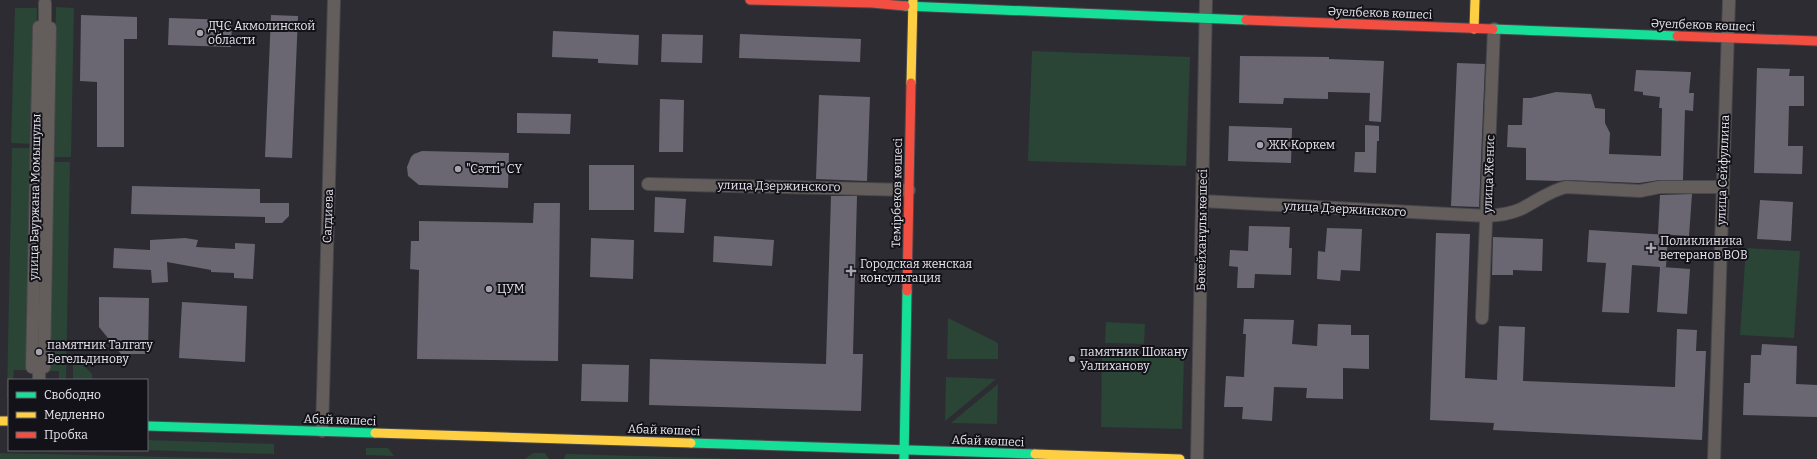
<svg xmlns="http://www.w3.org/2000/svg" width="1817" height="459" font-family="Bitter,serif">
<rect width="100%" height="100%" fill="#2d2c32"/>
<!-- green -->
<g fill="#2a4436">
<path d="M 56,7 L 74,8 L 71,157 L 53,157 Z"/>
<path d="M 15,8 L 37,8 L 34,144 L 11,143 Z"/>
<path d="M 1032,51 L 1190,57 L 1186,166 L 1028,161 Z"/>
<path d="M 12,148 L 34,148 L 30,370 L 14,370 L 13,380 L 9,380 L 9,398 L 7,398 Z"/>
<path d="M 52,162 L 70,162 L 66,380 L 59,380 L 59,371 L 49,371 Z"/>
<path d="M 1746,248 L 1800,251 L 1794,338 L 1740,335 Z"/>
<path d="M 948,318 L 998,343 L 998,359 L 947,359 Z"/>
<path d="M 1106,322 L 1145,324 L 1144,344 L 1105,343 Z"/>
<path d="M 1102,354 L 1184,356 L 1182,429 L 1101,427 Z"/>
<path d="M 73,360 L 78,360 L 92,374 L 92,380 L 73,380 Z"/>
<path d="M 946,377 L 996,379 L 945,421 Z"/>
<path d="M 998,384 L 997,424 L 951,423 Z"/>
<path d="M 147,440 L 274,444 L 274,454 L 142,450 L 147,450 Z"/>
<path d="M 366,448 L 388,448 L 394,456 L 366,455 Z"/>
<path d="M 0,453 L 254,459 L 0,459 Z"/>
<path d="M 533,453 L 545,453 L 549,459 L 525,459 Z"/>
<path d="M 566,454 L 569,454 L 740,459 L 564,459 Z"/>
</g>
<!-- building -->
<g fill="#6a6772">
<path d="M 81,15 L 137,17 L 137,39 L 124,39 L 124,147 L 97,147 L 97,82 L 80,81 Z"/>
<path d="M 271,15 L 298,16 L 292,158 L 265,157 Z"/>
<path d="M 169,18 L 232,20 L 231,47 L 168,45 Z"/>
<path d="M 553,31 L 639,35 L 638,65 L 598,63 L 598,59 L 552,57 Z"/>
<path d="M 662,34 L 703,35 L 702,63 L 661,62 Z"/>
<path d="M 740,34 L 861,39 L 860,62 L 739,58 Z"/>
<path d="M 1240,56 L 1329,57 L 1329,59 L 1384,61 L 1381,122 L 1369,121 L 1370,93 L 1328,92 L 1328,99 L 1284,98 L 1283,104 L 1239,103 Z"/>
<path d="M 1457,63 L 1485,64 L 1479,207 L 1451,206 Z"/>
<path d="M 1757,68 L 1790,69 L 1789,76 L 1804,76 L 1804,106 L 1789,106 L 1788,146 L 1803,146 L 1802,174 L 1754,173 Z"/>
<path d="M 1636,70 L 1691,72 L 1689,93 L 1694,93 L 1693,111 L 1685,110 L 1683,180 L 1660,180 L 1639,183 L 1566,180 L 1559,181 L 1526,180 L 1526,148 L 1507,147 L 1508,125 L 1522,125 L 1523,98 L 1531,98 L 1556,92 L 1591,94 L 1595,108 L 1605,109 L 1605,123 L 1610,133 L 1609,154 L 1661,156 L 1662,108 L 1659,108 L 1660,97 L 1643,95 L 1643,92 L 1634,91 Z"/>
<path d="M 819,95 L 870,97 L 867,181 L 816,179 Z"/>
<path d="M 660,99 L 684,100 L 683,152 L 659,152 Z"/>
<path d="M 517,113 L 571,114 L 570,134 L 517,133 Z"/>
<path d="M 1365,125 L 1379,126 L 1379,141 L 1377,141 L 1376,173 L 1354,172 L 1355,152 L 1365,152 Z"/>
<path d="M 1229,126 L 1292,128 L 1291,163 L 1228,161 Z"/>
<path d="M 422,151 L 509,153 L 508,188 L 419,185 L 408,176 L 407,167 L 411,157 L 414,154 Z"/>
<rect x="589" y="165" width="45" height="45"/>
<path d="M 132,186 L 260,189 L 260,203 L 289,203 L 289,216 L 282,223 L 265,223 L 265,217 L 131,214 Z"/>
<path d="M 1692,194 L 1689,236 L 1658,234 L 1660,195 Z"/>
<path d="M 831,196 L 857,196 L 853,354 L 863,354 L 861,411 L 649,405 L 650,359 L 826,364 Z"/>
<path d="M 655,197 L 686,199 L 684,233 L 654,232 Z"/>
<path d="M 1760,200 L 1793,202 L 1791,241 L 1757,239 Z"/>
<path d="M 534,203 L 560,203 L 558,361 L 417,359 L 419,270 L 410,269 L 411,241 L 419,241 L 419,221 L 533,223 Z"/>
<path d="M 1249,226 L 1290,227 L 1289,248 L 1292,248 L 1291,275 L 1255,274 L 1254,288 L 1237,288 L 1238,267 L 1229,266 L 1230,250 L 1248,251 Z"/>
<path d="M 1327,228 L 1362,229 L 1360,271 L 1341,270 L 1340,281 L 1317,279 L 1318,251 L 1325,252 Z"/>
<path d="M 1589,230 L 1668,235 L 1666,267 L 1662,267 L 1690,269 L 1687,314 L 1657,312 L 1660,267 L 1632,265 L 1629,313 L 1602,312 L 1606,263 L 1587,262 Z"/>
<path d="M 1436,233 L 1470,234 L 1465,378 L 1497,380 L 1499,326 L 1525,327 L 1523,381 L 1675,387 L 1677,329 L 1697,330 L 1696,351 L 1706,351 L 1702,440 L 1493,430 L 1494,423 L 1430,420 Z"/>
<path d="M 714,236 L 774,240 L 772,266 L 713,262 Z"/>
<path d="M 1493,237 L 1543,239 L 1542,271 L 1513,270 L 1513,275 L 1492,275 Z"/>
<path d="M 185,238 L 198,240 L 196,247 L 235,249 L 235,243 L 255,244 L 253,279 L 234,278 L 234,273 L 211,272 L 211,270 L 167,262 L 168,282 L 152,283 L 151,270 L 113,268 L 114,248 L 150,250 L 150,240 Z"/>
<path d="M 591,238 L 634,240 L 633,279 L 590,277 Z"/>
<path d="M 99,297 L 149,298 L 148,354 L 121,354 L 99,327 Z"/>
<path d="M 182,302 L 247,306 L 245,362 L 179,358 Z"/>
<path d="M 1244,319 L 1294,320 L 1292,344 L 1317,346 L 1318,324 L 1351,325 L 1351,335 L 1369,335 L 1369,369 L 1343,368 L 1343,399 L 1306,398 L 1307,388 L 1274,387 L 1272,421 L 1242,419 L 1243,407 L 1224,407 L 1226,376 L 1244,377 L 1246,334 L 1243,334 Z"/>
<path d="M 1762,344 L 1797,346 L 1796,384 L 1817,385 L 1817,417 L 1743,415 L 1744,383 L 1750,383 L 1751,355 L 1761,355 Z"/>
<path d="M 582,364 L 629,365 L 628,402 L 581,401 Z"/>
</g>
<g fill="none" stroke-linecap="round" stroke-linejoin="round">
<defs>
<g id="street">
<path d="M 648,184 L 909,190"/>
<path d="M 1202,201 L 1487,216 C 1499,215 1510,214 1521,209 C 1537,201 1549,191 1566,187 L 1640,191 L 1660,187 L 1723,187"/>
<path d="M 1482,318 L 1494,29"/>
<path d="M 39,368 L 32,367 L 39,27 L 45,27"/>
<path d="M 39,380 L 39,368 L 44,367 L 50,28 L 45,27 L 45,3"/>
<path d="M 322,431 L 334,0"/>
<path d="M 1197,459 L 1206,0"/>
<path d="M 1714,459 L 1729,0"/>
</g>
<g id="fast">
<path d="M 905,6 L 1246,20"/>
<path d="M 1493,29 L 1677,36"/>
<path d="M 147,426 L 375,433"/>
<path d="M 691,443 L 1035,454"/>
<path d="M 904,459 L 907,291"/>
</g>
<g id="slow">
<path d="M 1474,29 L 1475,0"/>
<path d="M 911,83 L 913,0"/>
<path d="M 0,421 L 9,421"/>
<path d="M 375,433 L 691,443"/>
<path d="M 1035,454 L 1180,459"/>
</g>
<g id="jam">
<path d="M 750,0 L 872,3 L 905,6"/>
<path d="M 1246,20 L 1493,29"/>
<path d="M 1677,36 L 1817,41"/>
<path d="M 907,291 L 911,83"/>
</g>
</defs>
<!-- street casing -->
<use href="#street" stroke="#48474b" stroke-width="14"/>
<!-- fast casing -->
<use href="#fast" stroke="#48474b" stroke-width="11"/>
<!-- slow casing -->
<use href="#slow" stroke="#48474b" stroke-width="11"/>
<!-- jam casing -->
<use href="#jam" stroke="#48474b" stroke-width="11"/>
<!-- street -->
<use href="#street" stroke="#635e5b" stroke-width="12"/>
<!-- fast -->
<use href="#fast" stroke="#16e098" stroke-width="9"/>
<!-- slow -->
<use href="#slow" stroke="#ffcf43" stroke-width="9"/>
<!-- jam -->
<use href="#jam" stroke="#f24e42" stroke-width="9"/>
</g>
<!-- markers -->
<g fill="#a6a4ac" stroke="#131218" stroke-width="1.5">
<circle cx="200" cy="33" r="4"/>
<circle cx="1260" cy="145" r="4"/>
<circle cx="458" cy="169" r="4"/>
<path d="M1649 242h4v4h4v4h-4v4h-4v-4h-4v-4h4z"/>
<path d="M849 265h4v4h4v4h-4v4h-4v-4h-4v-4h4z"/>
<circle cx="489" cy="289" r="4"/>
<circle cx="39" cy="352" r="4"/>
<circle cx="1072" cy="359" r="4"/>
</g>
<g text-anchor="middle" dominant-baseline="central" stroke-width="4" stroke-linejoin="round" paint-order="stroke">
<!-- street labels -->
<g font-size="12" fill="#e7e5ee" stroke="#131218">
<text transform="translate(1380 13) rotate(2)">Әуелбеков көшесі</text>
<text transform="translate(1703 25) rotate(2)">Әуелбеков көшесі</text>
<text transform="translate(1723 170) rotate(-88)">улица Сейфуллина</text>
<text transform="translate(1489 174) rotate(-88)">улица Женис</text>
<text transform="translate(779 186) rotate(1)">улица Дзержинского</text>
<text transform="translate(897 193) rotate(-89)">Темірбеков көшесі</text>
<text transform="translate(35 197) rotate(-89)">улица Бауржана Момышулы</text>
<text transform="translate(1345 209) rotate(3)">улица Дзержинского</text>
<text transform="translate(328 216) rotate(-88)">Сагдиева</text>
<text transform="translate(1202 230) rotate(-89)">Бөкейханұлы көшесі</text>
<text transform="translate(340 420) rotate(2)">Абай көшесі</text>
<text transform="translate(664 430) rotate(2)">Абай көшесі</text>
<text transform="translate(988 441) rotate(2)">Абай көшесі</text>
</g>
<!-- poi labels -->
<g font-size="12" fill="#e7e5ee" stroke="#131218" text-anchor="start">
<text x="208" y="26">ДЧС Акмолинской<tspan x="208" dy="14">области</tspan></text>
<text x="1268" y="145">ЖК Коркем</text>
<text x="466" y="169">"Сәтті" СY</text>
<text x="1660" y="241">Поликлиника<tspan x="1660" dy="14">ветеранов ВОВ</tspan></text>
<text x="860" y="264">Городская женская<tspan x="860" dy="14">консультация</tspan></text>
<text x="497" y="289">ЦУМ</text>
<text x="47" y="345">памятник Талгату<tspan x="47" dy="14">Бегельдинову</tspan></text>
<text x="1080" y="352">памятник Шокану<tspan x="1080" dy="14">Уалиханову</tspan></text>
</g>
</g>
<!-- legend -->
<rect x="8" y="379" width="140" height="72" fill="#131218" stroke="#68666e"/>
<rect x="16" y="392" width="20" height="6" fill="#16e098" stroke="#68666e"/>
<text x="44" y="399" font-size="12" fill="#e7e5ee">Свободно</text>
<rect x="16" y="412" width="20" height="6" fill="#ffcf43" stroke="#68666e"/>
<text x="44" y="419" font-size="12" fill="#e7e5ee">Медленно</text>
<rect x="16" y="432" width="20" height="6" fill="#f24e42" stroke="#68666e"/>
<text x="44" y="439" font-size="12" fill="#e7e5ee">Пробка</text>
</svg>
